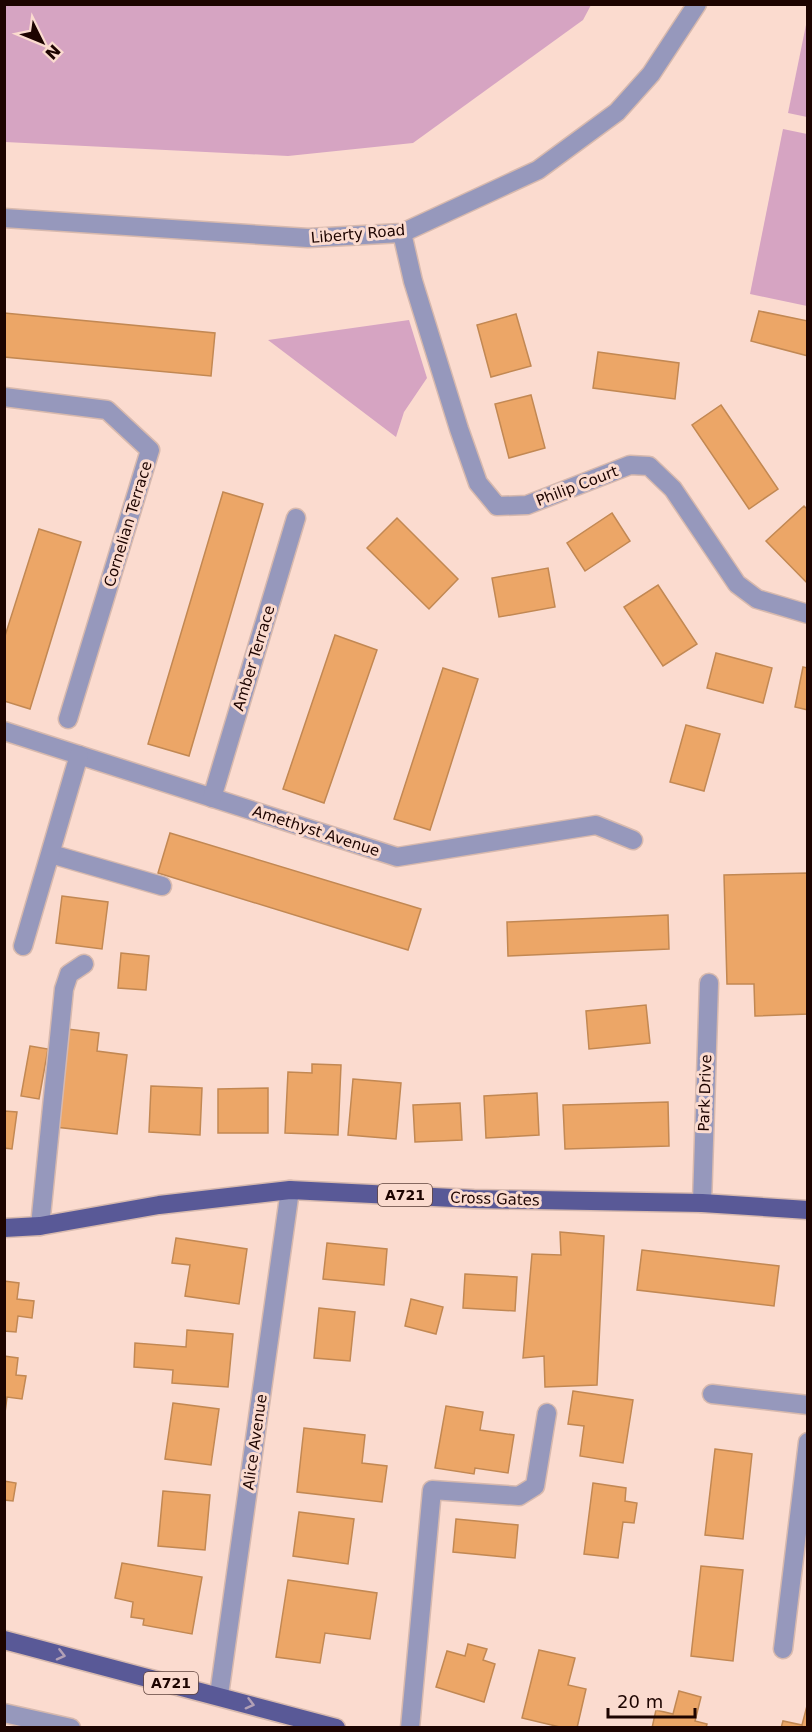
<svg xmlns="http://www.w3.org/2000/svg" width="812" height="1732" font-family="'DejaVu Sans',sans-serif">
<rect width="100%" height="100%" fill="#fbdbcf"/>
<!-- park -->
<g fill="#d6a4c2">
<path d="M 5,4 L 591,4 L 591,5 L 583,20 L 413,143 L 288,156 L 5,142 Z"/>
<path d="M 807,20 L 808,117 L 807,117 L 788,113 Z"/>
<path d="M 783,129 L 807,134 L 807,306 L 750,294 Z"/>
<path d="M 409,320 L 427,378 L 404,412 L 396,437 L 268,340 Z"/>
</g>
<!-- building -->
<g fill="#eca667" stroke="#c28853" stroke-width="1.5">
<path d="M 759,311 L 808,321 L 808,356 L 751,341 Z"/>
<path d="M 4,313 L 215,333 L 211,376 L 4,357 Z"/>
<path d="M 516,314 L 531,366 L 491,377 L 477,325 Z"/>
<path d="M 598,352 L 679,363 L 675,399 L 593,388 Z"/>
<path d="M 531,395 L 545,448 L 509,458 L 495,404 Z"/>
<path d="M 721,405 L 778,489 L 749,509 L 692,425 Z"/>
<path d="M 223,492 L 263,504 L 189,756 L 148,744 Z"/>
<path d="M 804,506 L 808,510 L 808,584 L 766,541 Z"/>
<path d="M 612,513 L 630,541 L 585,571 L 567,543 Z"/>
<path d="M 397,518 L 458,579 L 429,609 L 367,548 Z"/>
<path d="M 39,529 L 81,542 L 30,709 L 4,701 L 4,639 Z"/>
<path d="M 548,568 L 555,607 L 499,617 L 492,578 Z"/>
<path d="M 658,585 L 697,644 L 663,666 L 624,607 Z"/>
<path d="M 335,635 L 377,650 L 324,803 L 283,789 Z"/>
<path d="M 716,653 L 772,668 L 763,703 L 707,688 Z"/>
<path d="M 803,667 L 808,668 L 808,710 L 795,707 Z"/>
<path d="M 443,668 L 478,679 L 430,830 L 394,819 Z"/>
<path d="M 686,725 L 720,734 L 704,791 L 670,782 Z"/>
<path d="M 170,833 L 421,909 L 408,950 L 158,873 Z"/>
<path d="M 808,873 L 808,1014 L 755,1016 L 754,984 L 727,984 L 724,875 Z"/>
<path d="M 62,896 L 108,902 L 102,949 L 56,943 Z"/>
<path d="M 668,915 L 669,949 L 508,956 L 507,922 Z"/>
<path d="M 121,953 L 149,956 L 146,990 L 118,988 Z"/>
<path d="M 646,1005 L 650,1043 L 589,1049 L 586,1011 Z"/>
<path d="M 67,1029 L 99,1033 L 97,1051 L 127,1055 L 117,1134 L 55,1127 Z"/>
<path d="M 30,1046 L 48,1049 L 39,1099 L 21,1096 Z"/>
<path d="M 312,1064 L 341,1065 L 338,1135 L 285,1133 L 288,1072 L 312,1073 Z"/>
<path d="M 353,1079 L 401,1083 L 396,1139 L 348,1135 Z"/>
<path d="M 151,1086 L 202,1088 L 200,1135 L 149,1132 Z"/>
<path d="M 268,1088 L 268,1133 L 218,1133 L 218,1089 Z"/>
<path d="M 537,1093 L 539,1135 L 486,1138 L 484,1096 Z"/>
<path d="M 668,1102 L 669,1146 L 565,1149 L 563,1105 Z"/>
<path d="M 460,1103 L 462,1140 L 415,1142 L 413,1105 Z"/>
<path d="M 4,1111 L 17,1112 L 12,1149 L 4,1148 Z"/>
<path d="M 560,1232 L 604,1236 L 597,1385 L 545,1387 L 544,1356 L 523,1358 L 532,1254 L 561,1255 Z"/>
<path d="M 176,1238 L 247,1249 L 239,1304 L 185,1296 L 190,1265 L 172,1263 Z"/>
<path d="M 327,1243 L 387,1249 L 384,1285 L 323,1279 Z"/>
<path d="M 642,1250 L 779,1266 L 774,1306 L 637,1290 Z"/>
<path d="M 465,1274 L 517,1277 L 515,1311 L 463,1308 Z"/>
<path d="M 4,1281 L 19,1283 L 17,1299 L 34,1301 L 32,1318 L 18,1316 L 16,1332 L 4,1331 Z"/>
<path d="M 411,1299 L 443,1307 L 436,1334 L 405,1326 Z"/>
<path d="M 319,1308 L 355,1312 L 350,1361 L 314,1358 Z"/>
<path d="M 187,1330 L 233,1334 L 228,1387 L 172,1383 L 173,1370 L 134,1367 L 135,1343 L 186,1347 Z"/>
<path d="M 4,1356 L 18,1358 L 16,1375 L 26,1376 L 22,1399 L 7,1397 L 5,1413 Z"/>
<path d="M 573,1391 L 633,1400 L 623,1463 L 580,1456 L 584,1426 L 568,1424 Z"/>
<path d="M 173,1403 L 219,1409 L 211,1465 L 165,1459 Z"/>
<path d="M 446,1406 L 483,1412 L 480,1430 L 514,1435 L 508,1473 L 475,1468 L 474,1474 L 435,1468 Z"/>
<path d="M 304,1428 L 365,1435 L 362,1463 L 387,1466 L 382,1502 L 297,1492 Z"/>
<path d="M 715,1449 L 752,1454 L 743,1539 L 705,1535 Z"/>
<path d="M 4,1481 L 16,1483 L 13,1501 L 4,1500 Z"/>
<path d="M 593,1483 L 626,1488 L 625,1501 L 637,1503 L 634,1523 L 623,1522 L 618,1558 L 584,1554 Z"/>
<path d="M 163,1491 L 210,1495 L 205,1550 L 158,1546 Z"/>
<path d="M 299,1512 L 354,1519 L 348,1564 L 293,1556 Z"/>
<path d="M 456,1519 L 518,1525 L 515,1558 L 453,1552 Z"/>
<path d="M 122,1563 L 202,1577 L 192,1634 L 143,1625 L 144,1619 L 131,1617 L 133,1602 L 115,1598 Z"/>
<path d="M 701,1566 L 743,1570 L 733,1661 L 691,1656 Z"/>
<path d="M 288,1580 L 377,1593 L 370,1639 L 325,1633 L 320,1663 L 276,1657 Z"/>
<path d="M 468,1644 L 487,1649 L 483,1660 L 495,1664 L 484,1702 L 436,1687 L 447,1651 L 465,1656 Z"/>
<path d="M 539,1650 L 575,1658 L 568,1685 L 586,1689 L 577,1728 L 564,1728 L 522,1718 Z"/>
<path d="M 679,1691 L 701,1697 L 695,1721 L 707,1724 L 706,1728 L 652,1728 L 656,1710 L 673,1714 Z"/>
<path d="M 808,1702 L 808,1728 L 781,1728 L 783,1721 L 802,1725 Z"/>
</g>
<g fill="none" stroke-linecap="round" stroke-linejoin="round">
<defs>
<g id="minor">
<path d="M 4,218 L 308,238 L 402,233 L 538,170 L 617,112 L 651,74 L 697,4"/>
<path d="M 402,233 L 413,281 L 459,429 L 478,483 L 497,506 L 527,505 L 630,465 L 649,466 L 673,489 L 737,584 L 757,599 L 808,614"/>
<path d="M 4,397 L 107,410 L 150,450 L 68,719"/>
<path d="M 4,731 L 397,857 L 596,825 L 633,840"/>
<path d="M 212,798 L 296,518"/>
<path d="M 51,854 L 162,886"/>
<path d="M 23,946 L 79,755"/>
<path d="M 702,1203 L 709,983"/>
<path d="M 40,1226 L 64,989 L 69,974 L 84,964"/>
<path d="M 712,1394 L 808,1405"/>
<path d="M 783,1649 L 808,1442"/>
<path d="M 219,1695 L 290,1190"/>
<path d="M 4,1713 L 71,1728"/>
<path d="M 410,1728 L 432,1490 L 519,1496 L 535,1486 L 547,1413"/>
</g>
<g id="major">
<path d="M 4,1228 L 40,1226 L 159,1205 L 290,1190 L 474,1199 L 702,1203 L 808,1210"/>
<path d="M 4,1640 L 336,1728"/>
</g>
</defs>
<!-- minor casing -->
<use href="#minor" stroke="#d7b9ae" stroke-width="21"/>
<!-- major casing -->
<use href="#major" stroke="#d7b9ae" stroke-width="21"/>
<!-- minor -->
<use href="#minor" stroke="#9698bc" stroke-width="18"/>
<!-- major -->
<use href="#major" stroke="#595997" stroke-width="18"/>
</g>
<!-- one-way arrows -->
<defs><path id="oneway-chevron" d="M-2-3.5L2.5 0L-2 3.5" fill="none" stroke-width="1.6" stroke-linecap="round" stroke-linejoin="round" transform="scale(1.5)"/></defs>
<g stroke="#b2a0b6">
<use href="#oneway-chevron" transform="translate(61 1655) rotate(14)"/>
<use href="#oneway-chevron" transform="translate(250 1704) rotate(15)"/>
</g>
<g text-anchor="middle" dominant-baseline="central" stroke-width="6" stroke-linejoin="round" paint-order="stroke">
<!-- shield labels -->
<g fill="#fbdbcf" stroke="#60443e" stroke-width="1.5">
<rect x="378" y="1184" width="54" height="22" rx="4.5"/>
<rect x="144" y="1672" width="54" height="22" rx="4.5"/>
</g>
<g font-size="14" font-weight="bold" fill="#1d0400">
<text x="405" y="1195">A721</text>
<text x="171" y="1683">A721</text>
</g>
<!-- street labels -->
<g font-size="15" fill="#1d0400" stroke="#fbdbcf">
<text transform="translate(358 234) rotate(-5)">Liberty Road</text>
<text transform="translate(577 486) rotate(-21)">Philip Court</text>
<text transform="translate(128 524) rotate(-73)">Cornelian Terrace</text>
<text transform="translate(254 658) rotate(-73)">Amber Terrace</text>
<text transform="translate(316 831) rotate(18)">Amethyst Avenue</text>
<text transform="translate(705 1093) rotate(-88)">Park Drive</text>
<text transform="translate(495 1199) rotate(2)">Cross Gates</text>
<text transform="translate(255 1442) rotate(-82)">Alice Avenue</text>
</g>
</g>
<!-- border -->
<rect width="812" height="1732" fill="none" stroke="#1d0400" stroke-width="12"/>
<!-- north arrow -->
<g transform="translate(42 42) rotate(133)" stroke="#fbdbcf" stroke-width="4.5" paint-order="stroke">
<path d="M0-4.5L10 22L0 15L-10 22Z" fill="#1d0400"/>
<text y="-9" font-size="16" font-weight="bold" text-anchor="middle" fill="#1d0400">N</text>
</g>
<!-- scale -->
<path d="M608 1708v9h87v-9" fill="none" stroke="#1d0400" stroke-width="3"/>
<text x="617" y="1708" font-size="18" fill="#1d0400" stroke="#fbdbcf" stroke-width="4.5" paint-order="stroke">20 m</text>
</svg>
